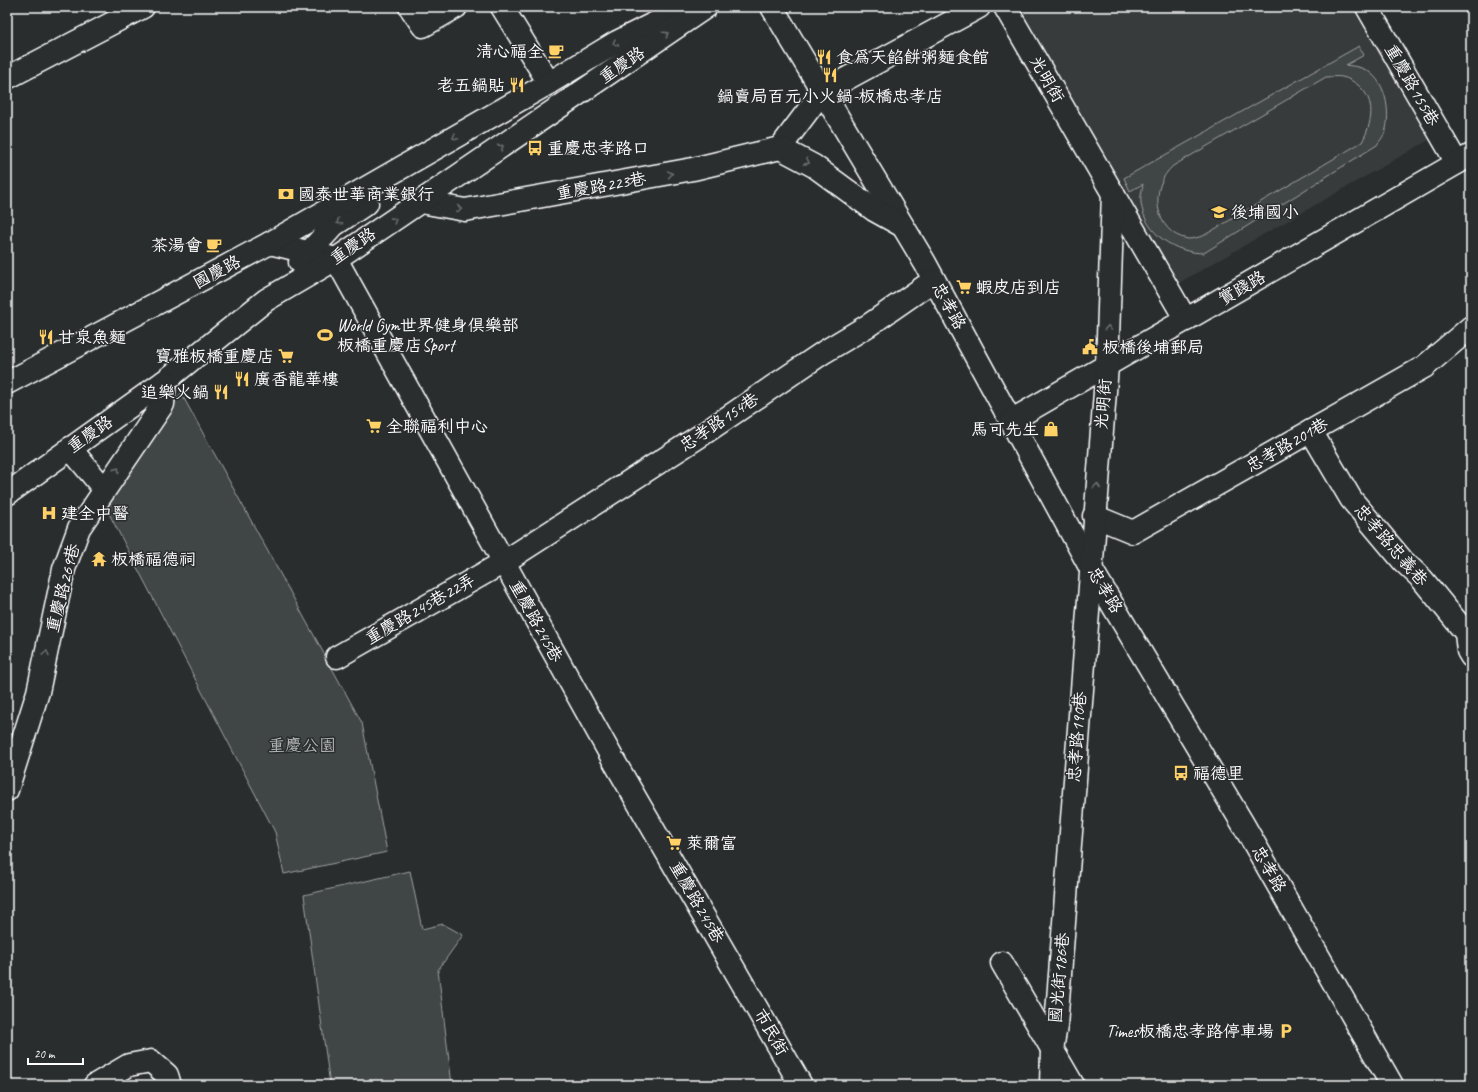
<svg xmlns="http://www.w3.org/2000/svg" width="1478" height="1092" font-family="Caveat,'LXGW WenKai TC',sans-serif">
<rect width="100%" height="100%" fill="#2a2d2e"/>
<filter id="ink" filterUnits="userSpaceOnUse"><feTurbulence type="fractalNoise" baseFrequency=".025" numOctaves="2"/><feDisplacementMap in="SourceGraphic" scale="8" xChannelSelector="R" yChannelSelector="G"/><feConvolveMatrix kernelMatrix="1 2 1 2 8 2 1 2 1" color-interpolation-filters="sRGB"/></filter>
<g filter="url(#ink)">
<!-- built -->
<path fill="#373a3b" d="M 1020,7 L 1353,7 L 1429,140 L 1177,284 Z"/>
<!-- green -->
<g fill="#414445" stroke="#a0a2a2" fill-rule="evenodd">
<path d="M 1359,46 L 1364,55 L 1346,65 C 1350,66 1355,66 1358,67 C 1384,73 1391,107 1386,129 C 1385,135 1380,140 1377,145 L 1204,253 C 1175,253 1145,234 1141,203 C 1140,197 1142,190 1143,184 L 1130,191 L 1124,178 ZM 1326,77 C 1331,77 1337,76 1342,77 C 1348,78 1354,82 1358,85 C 1377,101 1372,123 1362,142 L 1203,236 C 1199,237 1193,239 1188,239 C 1153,233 1149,186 1173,166 Z"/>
<path d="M 181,393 L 362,723 L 387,852 L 284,874 L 275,832 L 105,506 Z"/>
<path d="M 410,871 L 422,929 L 443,924 L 463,935 L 438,970 L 452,1085 L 330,1085 L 304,895 Z"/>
</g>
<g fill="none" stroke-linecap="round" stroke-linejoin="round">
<defs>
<g id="minor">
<path d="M 410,7 L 423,26 L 456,7"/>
<path d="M 502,7 L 549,83"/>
<path d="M 772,7 L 925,263 L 1090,567 L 1243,824 L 1392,1085"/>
<path d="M 1005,7 L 1186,320"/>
<path d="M 1367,7 L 1457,163"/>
<path d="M 7,78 L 143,7"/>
<path d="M 780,148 L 822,92 L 979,7"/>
<path d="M 421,202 L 465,210 L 693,169 L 780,148 L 814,166 L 874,210 L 901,225"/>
<path d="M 270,243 L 336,259 L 614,761 L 801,1085"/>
<path d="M 300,262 L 334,225 L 367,203"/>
<path d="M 7,383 L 270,243 L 549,83 L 617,42 L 683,9"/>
<path d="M 1012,420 L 1471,155"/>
<path d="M 1311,431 L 1351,499 L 1403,561 L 1422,579 L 1466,633 L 1468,651 L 1471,656"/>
<path d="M 70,448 L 104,489"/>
<path d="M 7,494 L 165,381 L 266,300 L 336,259 L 706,7"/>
<path d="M 1094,516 L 1133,532 L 1424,367 L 1471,327"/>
<path d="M 337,657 L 504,562 L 703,434 L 824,352 L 869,325 L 934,280"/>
<path d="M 7,790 L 38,692 L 64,569 L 79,528 L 163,404 L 165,381"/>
<path d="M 1002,963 L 1073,1085"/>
<path d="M 95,1085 L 129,1065 L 151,1061 L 167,1075 L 170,1085"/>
<path d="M 1051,1085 L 1052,1049 L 1056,1026 L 1107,366 L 1113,193"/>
</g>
</defs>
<!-- minor casing -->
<use href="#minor" stroke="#fff" stroke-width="25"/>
<!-- minor -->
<use href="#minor" stroke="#2a2d2e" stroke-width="22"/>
</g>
<!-- one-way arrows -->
<defs><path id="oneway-chevron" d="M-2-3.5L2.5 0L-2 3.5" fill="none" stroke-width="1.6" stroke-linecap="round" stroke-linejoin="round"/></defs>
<g stroke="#6a6c6d">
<use href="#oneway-chevron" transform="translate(666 34) rotate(-34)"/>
<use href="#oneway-chevron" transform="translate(615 43) rotate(150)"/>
<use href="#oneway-chevron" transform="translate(455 137) rotate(150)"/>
<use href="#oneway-chevron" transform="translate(501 147) rotate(-34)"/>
<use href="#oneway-chevron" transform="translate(807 162) rotate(28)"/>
<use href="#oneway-chevron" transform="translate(670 174) rotate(-10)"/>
<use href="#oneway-chevron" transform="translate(459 209) rotate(9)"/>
<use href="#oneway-chevron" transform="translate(394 220) rotate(-33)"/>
<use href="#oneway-chevron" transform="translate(339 222) rotate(145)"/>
<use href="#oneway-chevron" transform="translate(1108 328) rotate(-88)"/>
<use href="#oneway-chevron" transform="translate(117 470) rotate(-55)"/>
<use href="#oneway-chevron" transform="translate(1097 486) rotate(-85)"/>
<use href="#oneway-chevron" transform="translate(46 653) rotate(-78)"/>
</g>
</g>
<!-- icons -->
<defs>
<symbol id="cafe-bare" viewBox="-9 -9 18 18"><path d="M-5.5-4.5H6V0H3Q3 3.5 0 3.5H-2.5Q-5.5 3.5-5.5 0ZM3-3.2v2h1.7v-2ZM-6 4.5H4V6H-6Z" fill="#ffd166" stroke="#2a2d2e" stroke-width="2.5" paint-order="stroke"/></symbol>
<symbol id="restaurant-bare" viewBox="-9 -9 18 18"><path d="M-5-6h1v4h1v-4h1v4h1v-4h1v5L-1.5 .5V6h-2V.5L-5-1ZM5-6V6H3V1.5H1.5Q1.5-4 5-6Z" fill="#ffd166" stroke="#2a2d2e" stroke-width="2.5" paint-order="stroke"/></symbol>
<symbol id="bus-bare" viewBox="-9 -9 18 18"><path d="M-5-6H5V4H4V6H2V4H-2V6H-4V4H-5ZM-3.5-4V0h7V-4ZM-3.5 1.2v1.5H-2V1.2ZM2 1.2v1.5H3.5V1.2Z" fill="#ffd166" stroke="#2a2d2e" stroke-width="2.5" paint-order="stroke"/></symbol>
<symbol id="bank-bare" viewBox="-9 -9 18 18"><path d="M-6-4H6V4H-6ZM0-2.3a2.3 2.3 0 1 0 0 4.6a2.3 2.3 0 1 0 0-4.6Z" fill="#ffd166" stroke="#2a2d2e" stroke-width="2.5" paint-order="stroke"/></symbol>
<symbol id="school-bare" viewBox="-9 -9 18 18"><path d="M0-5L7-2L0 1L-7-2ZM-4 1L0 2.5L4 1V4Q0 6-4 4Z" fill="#ffd166" stroke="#2a2d2e" stroke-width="2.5" paint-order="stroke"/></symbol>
<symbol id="supermarket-bare" viewBox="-9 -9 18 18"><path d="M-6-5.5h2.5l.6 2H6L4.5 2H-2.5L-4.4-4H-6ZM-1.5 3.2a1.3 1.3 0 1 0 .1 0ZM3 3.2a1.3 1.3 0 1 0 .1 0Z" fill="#ffd166" stroke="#2a2d2e" stroke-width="2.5" paint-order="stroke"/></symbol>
<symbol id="stadium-bare" viewBox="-9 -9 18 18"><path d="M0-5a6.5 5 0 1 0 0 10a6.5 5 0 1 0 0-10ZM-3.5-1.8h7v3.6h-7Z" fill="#ffd166" stroke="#2a2d2e" stroke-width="2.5" paint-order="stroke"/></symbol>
<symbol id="civic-bare" viewBox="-9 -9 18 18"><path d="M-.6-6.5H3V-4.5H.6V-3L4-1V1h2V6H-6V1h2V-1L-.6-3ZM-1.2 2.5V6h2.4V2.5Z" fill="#ffd166" stroke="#2a2d2e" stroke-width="2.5" paint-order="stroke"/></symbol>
<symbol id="shop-bare" viewBox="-9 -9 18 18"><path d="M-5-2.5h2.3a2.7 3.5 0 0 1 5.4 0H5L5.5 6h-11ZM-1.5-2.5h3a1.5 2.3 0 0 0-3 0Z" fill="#ffd166" stroke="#2a2d2e" stroke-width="2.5" paint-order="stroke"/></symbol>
<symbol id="hospital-bare" viewBox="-9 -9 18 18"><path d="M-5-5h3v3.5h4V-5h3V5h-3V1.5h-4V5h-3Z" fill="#ffd166" stroke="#2a2d2e" stroke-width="2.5" paint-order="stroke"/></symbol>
<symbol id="temple-bare" viewBox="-9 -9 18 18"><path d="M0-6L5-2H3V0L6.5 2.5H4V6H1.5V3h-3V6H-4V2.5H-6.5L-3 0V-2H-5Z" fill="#ffd166" stroke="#2a2d2e" stroke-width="2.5" paint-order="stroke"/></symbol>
<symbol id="parking-bare" viewBox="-9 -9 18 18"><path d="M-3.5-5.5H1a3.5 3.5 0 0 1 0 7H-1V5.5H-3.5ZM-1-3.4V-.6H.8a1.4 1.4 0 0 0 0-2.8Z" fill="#ffd166" stroke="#2a2d2e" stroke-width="2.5" paint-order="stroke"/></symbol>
</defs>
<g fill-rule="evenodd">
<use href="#cafe-bare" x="545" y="40" width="22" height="22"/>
<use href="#restaurant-bare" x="813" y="46" width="22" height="22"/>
<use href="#restaurant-bare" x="819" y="64" width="22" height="22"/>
<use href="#restaurant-bare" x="506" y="74" width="22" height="22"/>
<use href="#bus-bare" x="524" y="137" width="22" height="22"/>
<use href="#bank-bare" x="275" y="183" width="22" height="22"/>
<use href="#school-bare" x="1208" y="201" width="22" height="22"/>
<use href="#cafe-bare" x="203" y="234" width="22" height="22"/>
<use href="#supermarket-bare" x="953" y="276" width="22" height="22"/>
<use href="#stadium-bare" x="314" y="324" width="22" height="22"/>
<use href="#restaurant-bare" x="35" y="326" width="22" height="22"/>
<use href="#civic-bare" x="1079" y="336" width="22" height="22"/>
<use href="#supermarket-bare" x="275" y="345" width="22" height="22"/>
<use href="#restaurant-bare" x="231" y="368" width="22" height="22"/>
<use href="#restaurant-bare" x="210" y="381" width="22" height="22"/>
<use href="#supermarket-bare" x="363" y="415" width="22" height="22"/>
<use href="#shop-bare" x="1040" y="418" width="22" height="22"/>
<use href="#hospital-bare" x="38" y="502" width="22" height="22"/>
<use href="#temple-bare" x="88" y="548" width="22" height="22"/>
<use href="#bus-bare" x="1170" y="762" width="22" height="22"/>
<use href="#supermarket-bare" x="663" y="832" width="22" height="22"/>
<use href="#parking-bare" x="1275" y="1020" width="22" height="22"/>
</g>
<g text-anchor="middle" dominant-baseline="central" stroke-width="3" stroke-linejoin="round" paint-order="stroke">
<!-- poi labels -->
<g font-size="17" fill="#fff" stroke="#2a2d2e" text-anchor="start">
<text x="544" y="51" text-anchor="end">清心福全</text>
<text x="836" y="57">食為天餡餅粥麵食館</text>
<text x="505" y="85" text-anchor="end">老五鍋貼</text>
<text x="830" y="96" text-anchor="middle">鍋賣局百元小火鍋-板橋忠孝店</text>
<text x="547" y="148">重慶忠孝路口</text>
<text x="298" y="194">國泰世華商業銀行</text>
<text x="1231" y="212">後埔國小</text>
<text x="202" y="245" text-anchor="end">茶湯會</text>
<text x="976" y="287">蝦皮店到店</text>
<text x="337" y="325">World Gym世界健身俱樂部<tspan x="337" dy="20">板橋重慶店Sport</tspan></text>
<text x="58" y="337">甘泉魚麵</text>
<text x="1102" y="347">板橋後埔郵局</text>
<text x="274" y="356" text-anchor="end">寶雅板橋重慶店</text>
<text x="254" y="379">廣香龍華樓</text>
<text x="209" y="392" text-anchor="end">追樂火鍋</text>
<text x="386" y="426">全聯福利中心</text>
<text x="1039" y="429" text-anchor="end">馬可先生</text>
<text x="61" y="513">建全中醫</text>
<text x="111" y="559">板橋福德祠</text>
<text x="1193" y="773">福德里</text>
<text x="686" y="843">萊爾富</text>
<text x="1274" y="1031" text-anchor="end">Times板橋忠孝路停車場</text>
</g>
<!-- street labels -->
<g font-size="17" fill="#fff" stroke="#2a2d2e">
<text transform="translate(622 65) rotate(-34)">重慶路</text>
<text transform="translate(1047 79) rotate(60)">光明街</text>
<text transform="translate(1412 85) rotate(60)">重慶路155巷</text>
<text transform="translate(601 186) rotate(-10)">重慶路223巷</text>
<text transform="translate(353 246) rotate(-34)">重慶路</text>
<text transform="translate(217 272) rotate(-28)">國慶路</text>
<text transform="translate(1242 288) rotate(-30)">實踐路</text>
<text transform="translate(949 306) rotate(61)">忠孝路</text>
<text transform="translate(1103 404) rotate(-85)">光明街</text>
<text transform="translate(719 422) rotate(-34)">忠孝路154巷</text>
<text transform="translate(90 434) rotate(-35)">重慶路</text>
<text transform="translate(1287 445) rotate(-30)">忠孝路201巷</text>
<text transform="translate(1391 545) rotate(49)">忠孝路忠義巷</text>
<text transform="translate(63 588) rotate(-76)">重慶路269巷</text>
<text transform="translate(1105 590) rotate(59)">忠孝路</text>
<text transform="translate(420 609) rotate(-30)">重慶路245巷22弄</text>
<text transform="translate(536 621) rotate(61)">重慶路245巷</text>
<text transform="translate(1077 737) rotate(-86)">忠孝路190巷</text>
<text transform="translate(1269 869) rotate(60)">忠孝路</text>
<text transform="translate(697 902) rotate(60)">重慶路245巷</text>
<text transform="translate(1059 978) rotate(-85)">國光街186巷</text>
<text transform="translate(771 1032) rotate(60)">市民街</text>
</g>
<!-- park labels -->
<g font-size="17" fill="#b3b4b5" stroke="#2a2d2e">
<text x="302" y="745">重慶公園</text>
</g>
</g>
<!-- margin -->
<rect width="1478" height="1092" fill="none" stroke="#2a2d2e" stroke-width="24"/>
<rect x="12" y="12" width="1454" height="1068" fill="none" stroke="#fff" stroke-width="1.5" filter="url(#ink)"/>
<!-- scale -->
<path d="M28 1058v6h55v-6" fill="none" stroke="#ffffff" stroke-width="2"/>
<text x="34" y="1058" font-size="12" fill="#ffffff" stroke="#2a2d2e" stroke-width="3" paint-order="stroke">20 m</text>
</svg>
